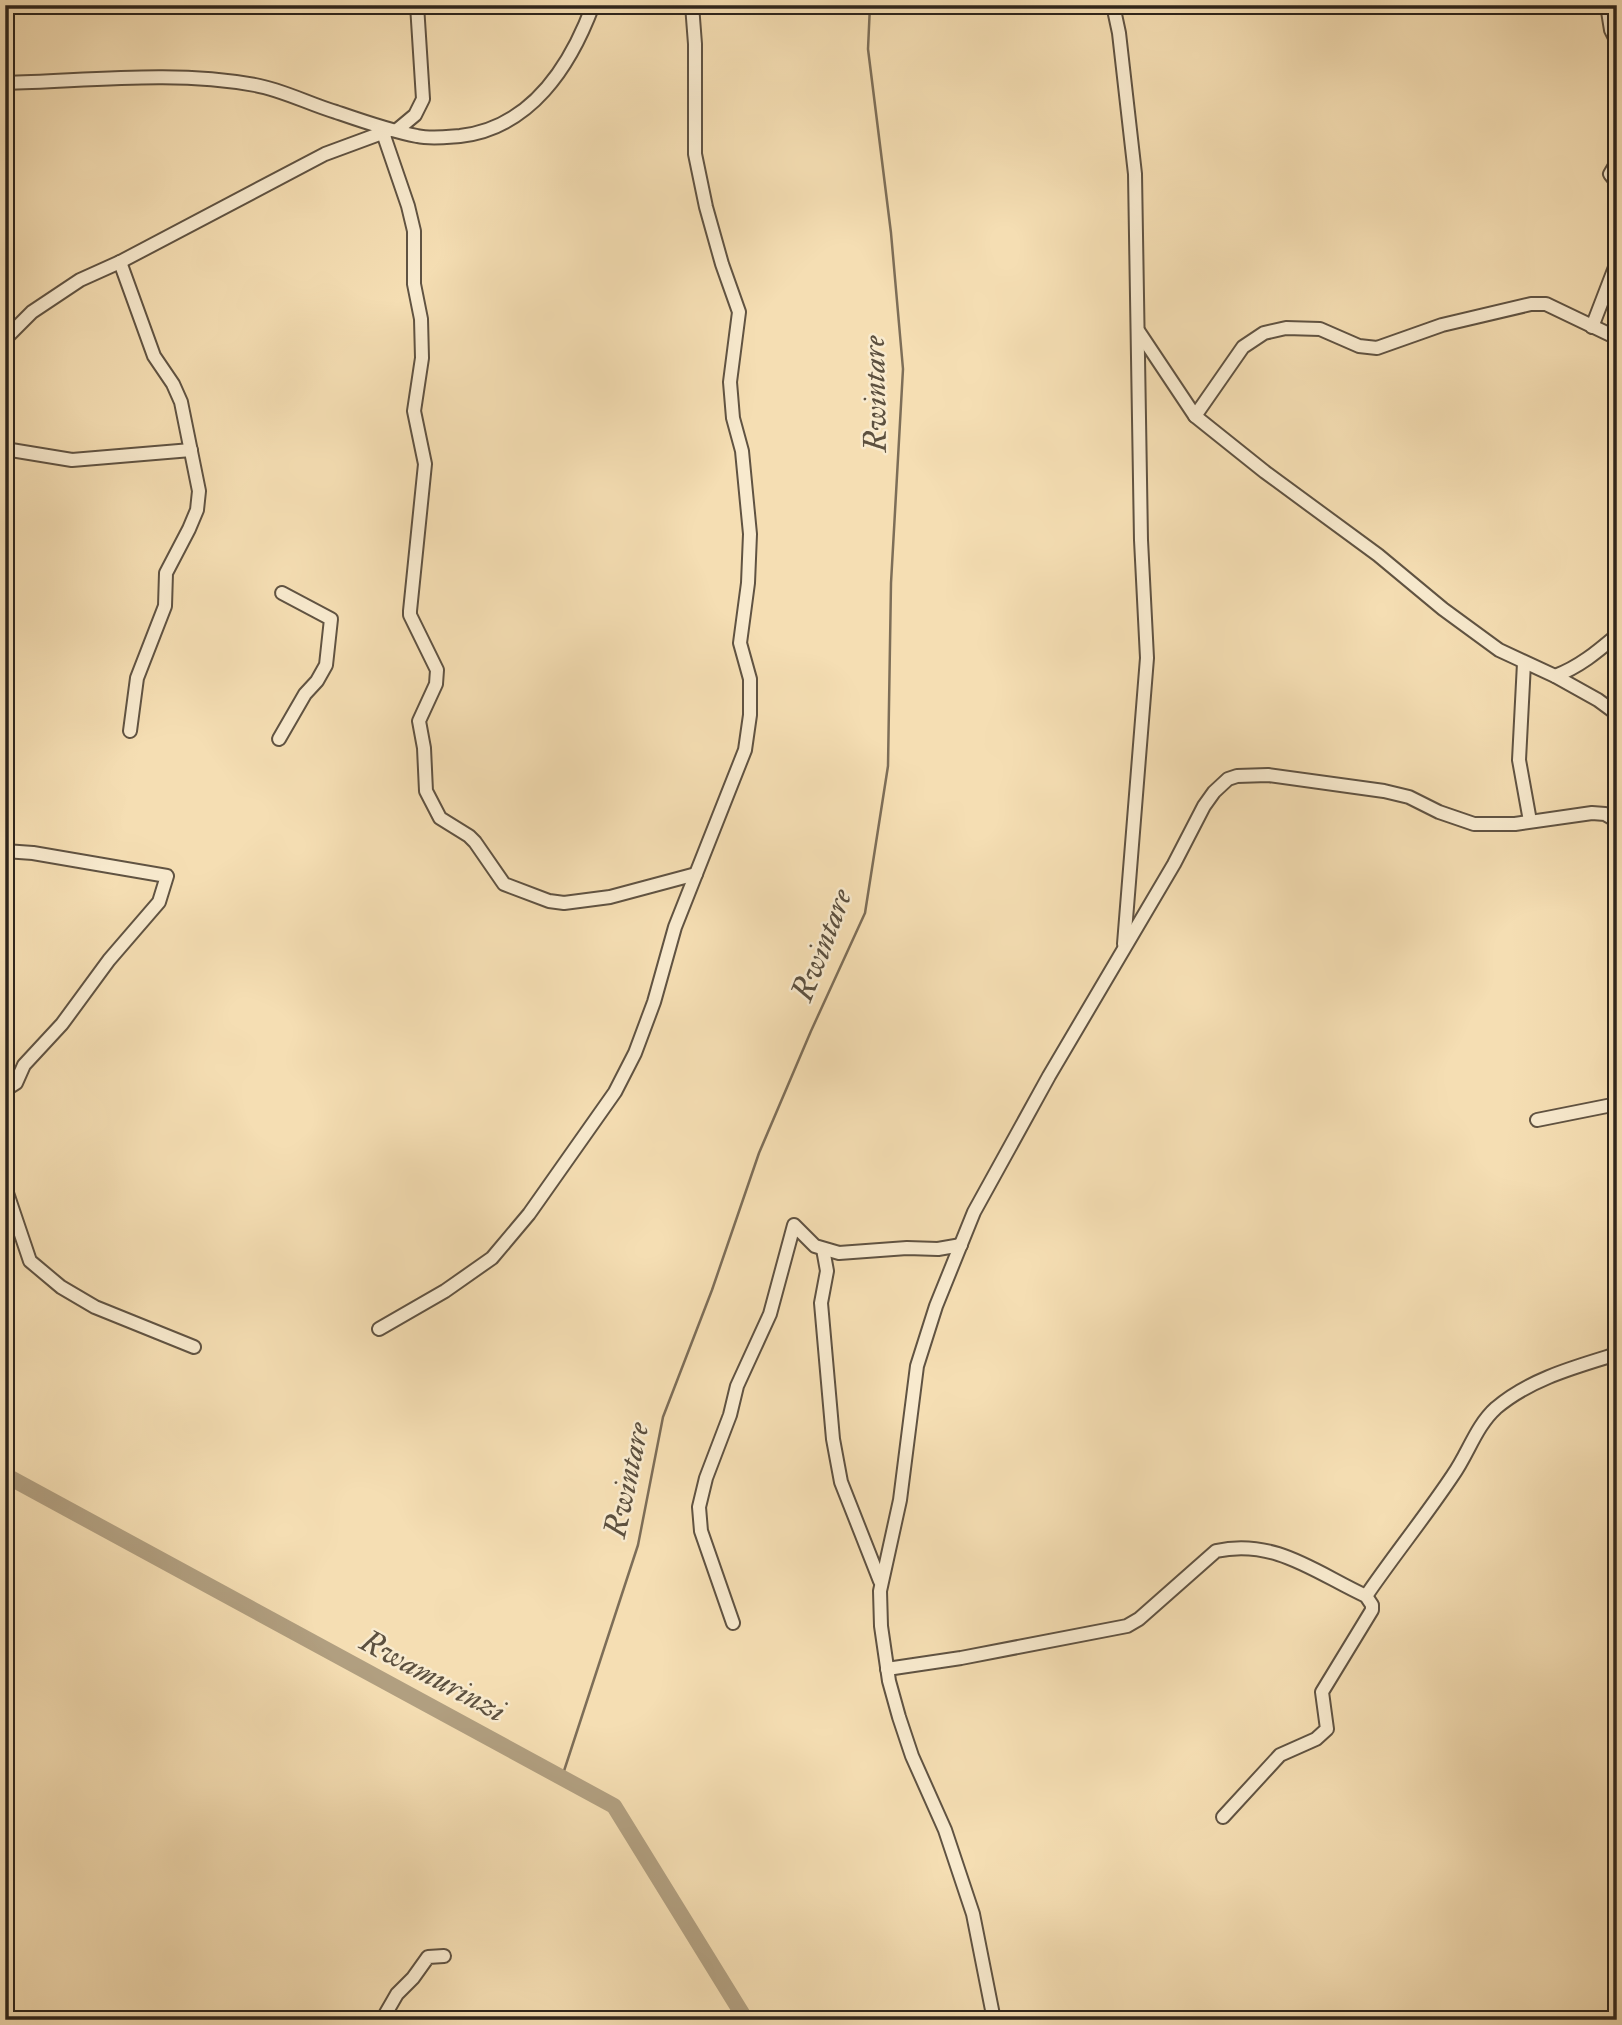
<svg xmlns="http://www.w3.org/2000/svg" width="1622" height="2025" font-family="'IM FELL Double Pica',serif">
<rect width="100%" height="100%" fill="#f5deb3"/>
<filter id="stains"><feTurbulence type="fractalNoise" baseFrequency=".00286" numOctaves="4"/><feColorMatrix values="0 0 0 0 .2 0 0 0 0 .09 0 0 0 0 .02 0 0 0 .5 -.17"/></filter>
<radialGradient id="worn" r=".72"><stop offset=".6" stop-color="#630" stop-opacity="0"/><stop offset="1" stop-color="#630" stop-opacity=".3"/></radialGradient>
<g fill="none" stroke-linecap="round" stroke-linejoin="round">
<!-- stream -->
<path stroke="#7d6e58" stroke-width="2.5" d="M 562,1777 L 638,1545 L 663,1417 L 712,1290 L 759,1153 L 811,1031 L 865,913 L 888,766 L 891,583 L 903,369 L 891,233 L 868,49 L 870,5"/>
<!-- river -->
<path stroke="#b19f80" stroke-width="16" d="M 5,1475 L 614,1806 L 746,2020"/>
<defs>
<g id="minor">
<path d="M 1113,5 L 1119,33 L 1135,174 L 1141,540 L 1147,658 L 1124,944"/>
<path d="M 1607,5 L 1611,30 L 1617,42"/>
<path d="M 5,83 C 88,81 173,70 255,85 C 283,90 309,104 336,112 C 362,121 390,131 417,136 C 431,139 446,137 460,136 C 530,128 570,67 593,5"/>
<path d="M 397,130 L 415,115 L 423,99 L 417,5"/>
<path d="M 383,133 L 408,206 L 414,231 L 414,284 L 421,319 L 422,358 L 414,411 L 425,464 L 410,611 L 410,615 L 437,670 L 436,684 L 419,721 L 424,748 L 426,791 L 440,818 L 469,836 L 475,842 L 504,884 L 549,901 L 564,903 L 610,897 L 696,874"/>
<path d="M 1617,162 L 1610,174 L 1617,183"/>
<path d="M 120,262 L 154,356 L 173,384 L 181,402 L 199,491 L 197,510 L 189,529 L 166,573 L 165,606 L 137,678 L 130,731"/>
<path d="M 1592,327 L 1617,262"/>
<path d="M 1139,332 L 1195,416 L 1265,472 L 1378,555 L 1443,609 L 1499,650 L 1555,676 L 1598,700 L 1617,714"/>
<path d="M 5,339 L 32,312 L 80,280 L 120,262 L 325,154 L 390,130"/>
<path d="M 1195,416 L 1243,347 L 1264,333 L 1286,328 L 1320,329 L 1359,346 L 1377,348 L 1442,325 L 1531,304 L 1546,304 L 1617,338"/>
<path d="M 5,449 L 72,460 L 191,450"/>
<path d="M 1524,663 L 1519,760 L 1530,821"/>
<path d="M 1555,676 C 1579,667 1597,652 1617,635"/>
<path d="M 279,739 L 305,694 L 317,681 L 326,665 L 331,619 L 282,593"/>
<path d="M 5,851 L 33,853 L 167,876 L 159,902 L 109,960 L 62,1024 L 24,1065 L 16,1083 L 5,1090"/>
<path d="M 1537,1120 L 1617,1104"/>
<path d="M 5,1187 L 30,1261 L 61,1287 L 95,1307 L 194,1347"/>
<path d="M 823,1249 L 827,1271 L 821,1303 L 833,1439 L 841,1482 L 880,1581"/>
<path d="M 379,1329 L 445,1291 L 492,1258 L 529,1214 L 615,1092 L 635,1053 L 654,1002 L 675,927 L 745,750 L 750,715 L 750,679 L 740,643 L 748,583 L 750,534 L 742,451 L 733,418 L 730,382 L 739,312 L 722,264 L 706,207 L 695,154 L 695,44 L 692,5"/>
<path d="M 1366,1596 C 1394,1555 1425,1517 1453,1475 C 1468,1454 1476,1426 1496,1408 C 1530,1379 1575,1367 1617,1354"/>
<path d="M 733,1623 L 701,1531 L 699,1507 L 706,1478 L 730,1415 L 737,1386 L 770,1314 L 794,1225 L 815,1246 L 839,1253 L 907,1248 L 938,1249 L 961,1245"/>
<path d="M 887,1669 L 961,1658 L 1127,1626 L 1139,1619 L 1216,1551 C 1275,1538 1316,1573 1366,1596 L 1372,1605 L 1372,1610 L 1322,1692 L 1327,1729 L 1316,1739 L 1280,1755 L 1223,1817"/>
<path d="M 382,2020 L 397,1994 L 413,1978 L 428,1957 L 444,1956"/>
<path d="M 994,2020 L 973,1914 L 945,1830 L 912,1756 L 899,1717 L 889,1681 L 881,1626 L 880,1591 L 900,1500 L 917,1366 L 936,1306 L 974,1212 L 1049,1076 L 1174,864 L 1204,806 L 1214,792 L 1228,779 L 1237,776 L 1268,775 L 1384,791 L 1409,797 L 1439,812 L 1474,824 L 1515,824 L 1592,813 L 1605,814 L 1617,821"/>
</g>
</defs>
<!-- minor casing -->
<use href="#minor" stroke="#605342" stroke-width="16"/>
<!-- minor -->
<use href="#minor" stroke="#f8eace" stroke-width="12"/>
</g>
<g text-anchor="middle" dominant-baseline="central" stroke-width="5" stroke-linejoin="round" paint-order="stroke">
<!-- water labels -->
<g font-size="32" font-style="italic" fill="#5c503f" stroke="#f8eace">
<text transform="translate(875 394) rotate(-91)">Rwintare</text>
<text transform="translate(822 945) rotate(-69)">Rwintare</text>
<text transform="translate(627 1480) rotate(-78)">Rwintare</text>
<text transform="translate(433 1676) rotate(28)">Rwamurinzi</text>
</g>
</g>
<!-- margin -->
<rect width="1622" height="2025" fill="none" stroke="#f5deb3" stroke-width="28"/>
<rect x="7" y="7" width="1608" height="2011" fill="none" stroke="#2e251c" stroke-width="3.5"/>
<rect x="14" y="14" width="1594" height="1997" fill="none" stroke="#2e251c" stroke-width="2"/>
<rect width="100%" height="100%" filter="url(#stains)"/>
<rect width="100%" height="100%" fill="url(#worn)"/>
</svg>
